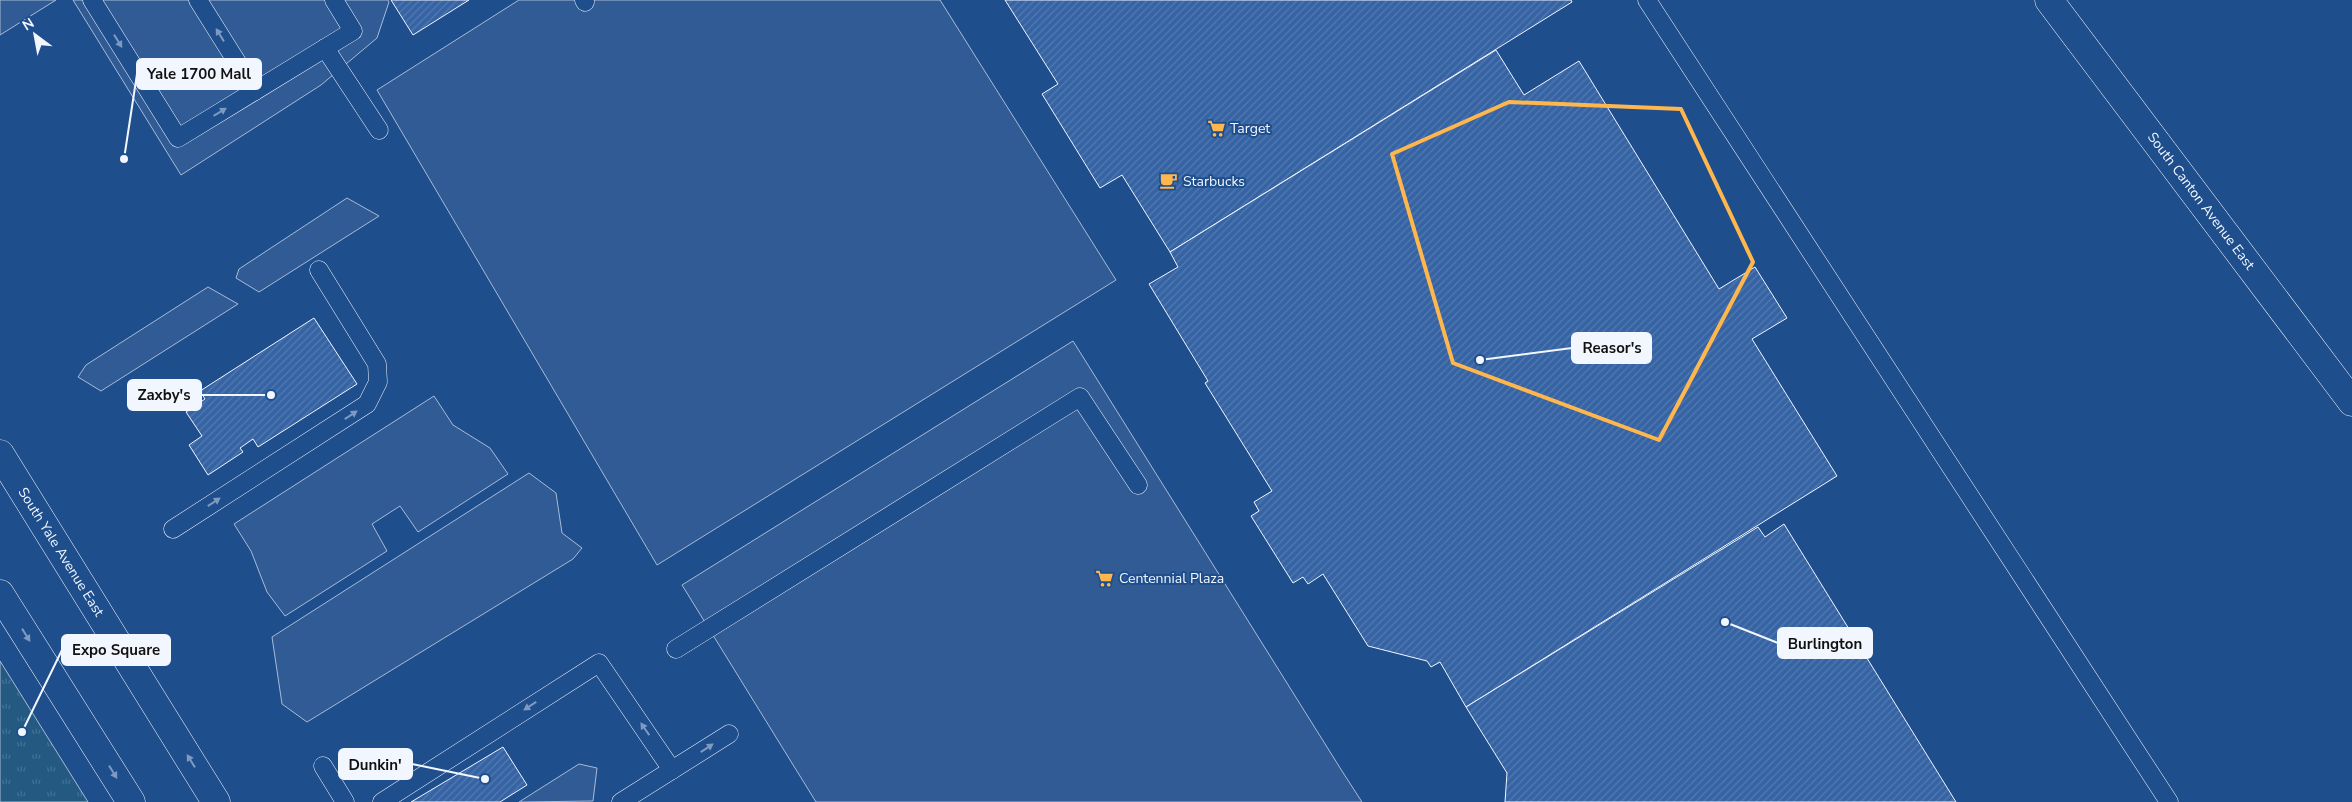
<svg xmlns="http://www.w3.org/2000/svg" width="2352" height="802" font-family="'Nunito Sans',sans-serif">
<defs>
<pattern id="park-tufts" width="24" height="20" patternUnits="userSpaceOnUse" patternTransform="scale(1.25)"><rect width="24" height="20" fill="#245a82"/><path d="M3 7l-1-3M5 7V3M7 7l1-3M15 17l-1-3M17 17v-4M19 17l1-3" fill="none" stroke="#447295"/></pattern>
<pattern id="building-hatch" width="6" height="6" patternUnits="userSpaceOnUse" patternTransform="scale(1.25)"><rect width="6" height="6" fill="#3563a3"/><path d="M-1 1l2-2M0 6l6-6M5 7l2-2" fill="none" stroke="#537ab1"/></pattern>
</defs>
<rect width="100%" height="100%" fill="#1f4e8c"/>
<!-- park -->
<path fill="url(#park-tufts)" stroke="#a8bbd7" d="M 0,661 L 88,802 L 0,802 Z"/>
<!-- parking -->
<g fill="#305b95" stroke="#a8bbd7">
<path d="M 0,0 L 56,0 L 0,35 Z"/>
<path d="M 73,0 L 388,0 L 389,2 L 377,38 L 321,85 L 181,175 Z"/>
<path d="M 519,0 L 940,0 L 1116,280 L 657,565 L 377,90 Z"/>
<path d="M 347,198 L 379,216 L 259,292 L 236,278 L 239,269 Z"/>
<path d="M 208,287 L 238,304 L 101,391 L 78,377 L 86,365 Z"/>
<path d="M 1073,341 L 1342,771 L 1362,802 L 816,802 L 682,585 Z"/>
<path d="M 434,396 L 453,425 L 490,448 L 508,474 L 418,532 L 400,506 L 372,524 L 387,551 L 285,616 L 267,592 L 251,551 L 234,524 Z"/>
<path d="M 529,473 L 556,493 L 562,533 L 582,548 L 573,559 L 307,722 L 282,704 L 272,637 Z"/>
<path d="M 579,764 L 597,768 L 593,801 L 519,802 Z"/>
</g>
<!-- building -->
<g fill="url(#building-hatch)" stroke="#f2f6ff">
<path d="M 391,0 L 469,0 L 413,35 Z"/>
<path d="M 1005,0 L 1571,0 L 1572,2 L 1170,252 L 1122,175 L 1100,188 L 1042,94 L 1058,84 Z"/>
<path d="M 1496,50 L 1524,95 L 1579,61 L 1719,289 L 1755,267 L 1787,318 L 1752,339 L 1837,476 L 1466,707 L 1440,662 L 1431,667 L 1427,661 L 1368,646 L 1323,574 L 1308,584 L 1303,577 L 1293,583 L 1251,516 L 1259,511 L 1254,502 L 1272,491 L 1205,383 L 1208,381 L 1149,284 L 1178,267 L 1170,252 Z"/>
<path d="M 314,318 L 357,384 L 258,447 L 253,439 L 240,448 L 243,452 L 208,475 L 189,445 L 202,436 L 186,412 L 205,399 L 200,391 Z"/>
<path d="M 1784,524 L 1956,802 L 1505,802 L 1507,773 L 1466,707 L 1758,527 L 1765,537 Z"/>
<path d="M 503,747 L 527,785 L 500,802 L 411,802 Z"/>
</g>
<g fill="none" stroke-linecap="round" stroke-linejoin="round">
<defs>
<g id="service">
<path d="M 92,0 L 178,138 L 353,31 L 334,0"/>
<path d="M 198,0 L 255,91"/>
<path d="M 584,0 L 585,2"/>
<path d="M 1647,0 L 2169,802"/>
<path d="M 325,48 L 379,130"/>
<path d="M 173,529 L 367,404 L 378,382 L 377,364 L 319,270"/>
<path d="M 676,649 L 1080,397 L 1138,485"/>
<path d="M 323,766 L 345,802"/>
<path d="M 382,802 L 599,663 L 672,770"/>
<path d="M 621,802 L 729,734"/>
</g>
<path id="minor" d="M 2049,0 L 2352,402"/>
<g id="secondary">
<path d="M 0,454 L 216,802"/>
<path d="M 0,594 L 131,802"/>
</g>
</defs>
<!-- service casing -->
<use href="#service" stroke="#f2f6ff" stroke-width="19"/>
<!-- minor casing -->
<use href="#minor" stroke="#f2f6ff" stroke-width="29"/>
<!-- secondary casing -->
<use href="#secondary" stroke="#f2f6ff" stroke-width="29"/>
<!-- service -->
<use href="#service" stroke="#1f4e8c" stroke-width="18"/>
<!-- minor -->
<use href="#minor" stroke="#1f4e8c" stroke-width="28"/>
<!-- secondary -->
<use href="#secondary" stroke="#1f4e8c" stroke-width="28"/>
</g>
<!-- one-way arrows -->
<defs><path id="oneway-solid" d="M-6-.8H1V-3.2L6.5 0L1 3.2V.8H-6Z" transform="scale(1.25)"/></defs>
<g fill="#7e9ac0">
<use href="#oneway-solid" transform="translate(220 35) rotate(-122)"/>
<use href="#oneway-solid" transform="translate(118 41) rotate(58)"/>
<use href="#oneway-solid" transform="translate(220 112) rotate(-31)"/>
<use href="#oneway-solid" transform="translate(351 415) rotate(-33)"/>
<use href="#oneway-solid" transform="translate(214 502) rotate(-33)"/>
<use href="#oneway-solid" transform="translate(26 635) rotate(58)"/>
<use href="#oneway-solid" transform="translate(530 706) rotate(147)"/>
<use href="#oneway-solid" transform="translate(645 729) rotate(-125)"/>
<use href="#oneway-solid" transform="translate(707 748) rotate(-33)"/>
<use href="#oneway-solid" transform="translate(191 761) rotate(-122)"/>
<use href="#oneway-solid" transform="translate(113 772) rotate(58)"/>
</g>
<!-- marked area -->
<path fill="none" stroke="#ffb74d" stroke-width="4" stroke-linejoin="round" d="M 1509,102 L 1681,109 L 1753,262 L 1659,440 L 1453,363 L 1392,154 Z"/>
<!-- icons -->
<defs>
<symbol id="supermarket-bare" viewBox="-9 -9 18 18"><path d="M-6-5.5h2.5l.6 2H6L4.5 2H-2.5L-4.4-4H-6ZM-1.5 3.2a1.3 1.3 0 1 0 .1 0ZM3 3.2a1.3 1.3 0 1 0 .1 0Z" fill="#ffb74d" stroke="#1f4e8c" stroke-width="2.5" paint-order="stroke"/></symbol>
<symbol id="cafe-bare" viewBox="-9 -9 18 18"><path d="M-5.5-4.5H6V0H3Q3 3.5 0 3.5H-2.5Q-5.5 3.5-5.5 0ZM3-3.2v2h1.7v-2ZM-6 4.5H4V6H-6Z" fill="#ffb74d" stroke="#1f4e8c" stroke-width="2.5" paint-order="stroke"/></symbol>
</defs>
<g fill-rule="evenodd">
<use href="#supermarket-bare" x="1204" y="116" width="25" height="25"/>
<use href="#cafe-bare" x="1156" y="168" width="25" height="25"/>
<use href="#supermarket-bare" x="1092" y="566" width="25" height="25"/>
</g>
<g text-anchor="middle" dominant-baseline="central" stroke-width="4" stroke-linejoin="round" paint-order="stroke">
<!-- poi labels -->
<g font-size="14" fill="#f2f6ff" stroke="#1f4e8c" text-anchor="start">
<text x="1230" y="128">Target</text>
<text x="1183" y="181">Starbucks</text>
<text x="1119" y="578">Centennial Plaza</text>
</g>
<!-- street labels -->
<g font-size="14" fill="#f2f6ff" stroke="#1f4e8c">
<text transform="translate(2201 201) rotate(53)">South Canton Avenue East</text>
<text transform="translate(61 552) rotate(58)">South Yale Avenue East</text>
</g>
</g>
<!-- callouts -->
<path fill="none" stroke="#f2f6ff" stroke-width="2" d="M124 159L137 74M1480 360L1572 348M271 395L201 395M1725 622L1778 643M22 732L62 650M485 779L412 764"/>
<g fill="#f2f6ff" stroke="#1f4e8c" stroke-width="2">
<circle cx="124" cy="159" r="5"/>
<circle cx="1480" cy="360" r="5"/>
<circle cx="271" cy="395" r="5"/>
<circle cx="1725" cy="622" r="5"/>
<circle cx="22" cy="732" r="5"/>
<circle cx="485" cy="779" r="5"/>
</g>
<g fill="#f2f6ff" stroke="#f2f6ff" stroke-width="2">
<rect x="137" y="59" width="124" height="30" rx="5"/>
<rect x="1572" y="333" width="79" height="30" rx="5"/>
<rect x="128" y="380" width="73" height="30" rx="5"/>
<rect x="1778" y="628" width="94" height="30" rx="5"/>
<rect x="62" y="635" width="108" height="30" rx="5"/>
<rect x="339" y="749" width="73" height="30" rx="5"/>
</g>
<g font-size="15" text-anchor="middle" font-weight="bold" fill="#111">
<text x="199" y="79">Yale 1700 Mall</text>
<text x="1612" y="353">Reasor's</text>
<text x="164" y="400">Zaxby's</text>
<text x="1825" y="649">Burlington</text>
<text x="116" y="655">Expo Square</text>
<text x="375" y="770">Dunkin'</text>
</g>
<!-- north arrow -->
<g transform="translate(35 35) rotate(328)" stroke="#1f4e8c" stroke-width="4" paint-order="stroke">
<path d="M0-4L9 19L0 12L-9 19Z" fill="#f2f6ff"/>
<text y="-8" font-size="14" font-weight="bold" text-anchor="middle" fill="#f2f6ff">N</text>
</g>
</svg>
